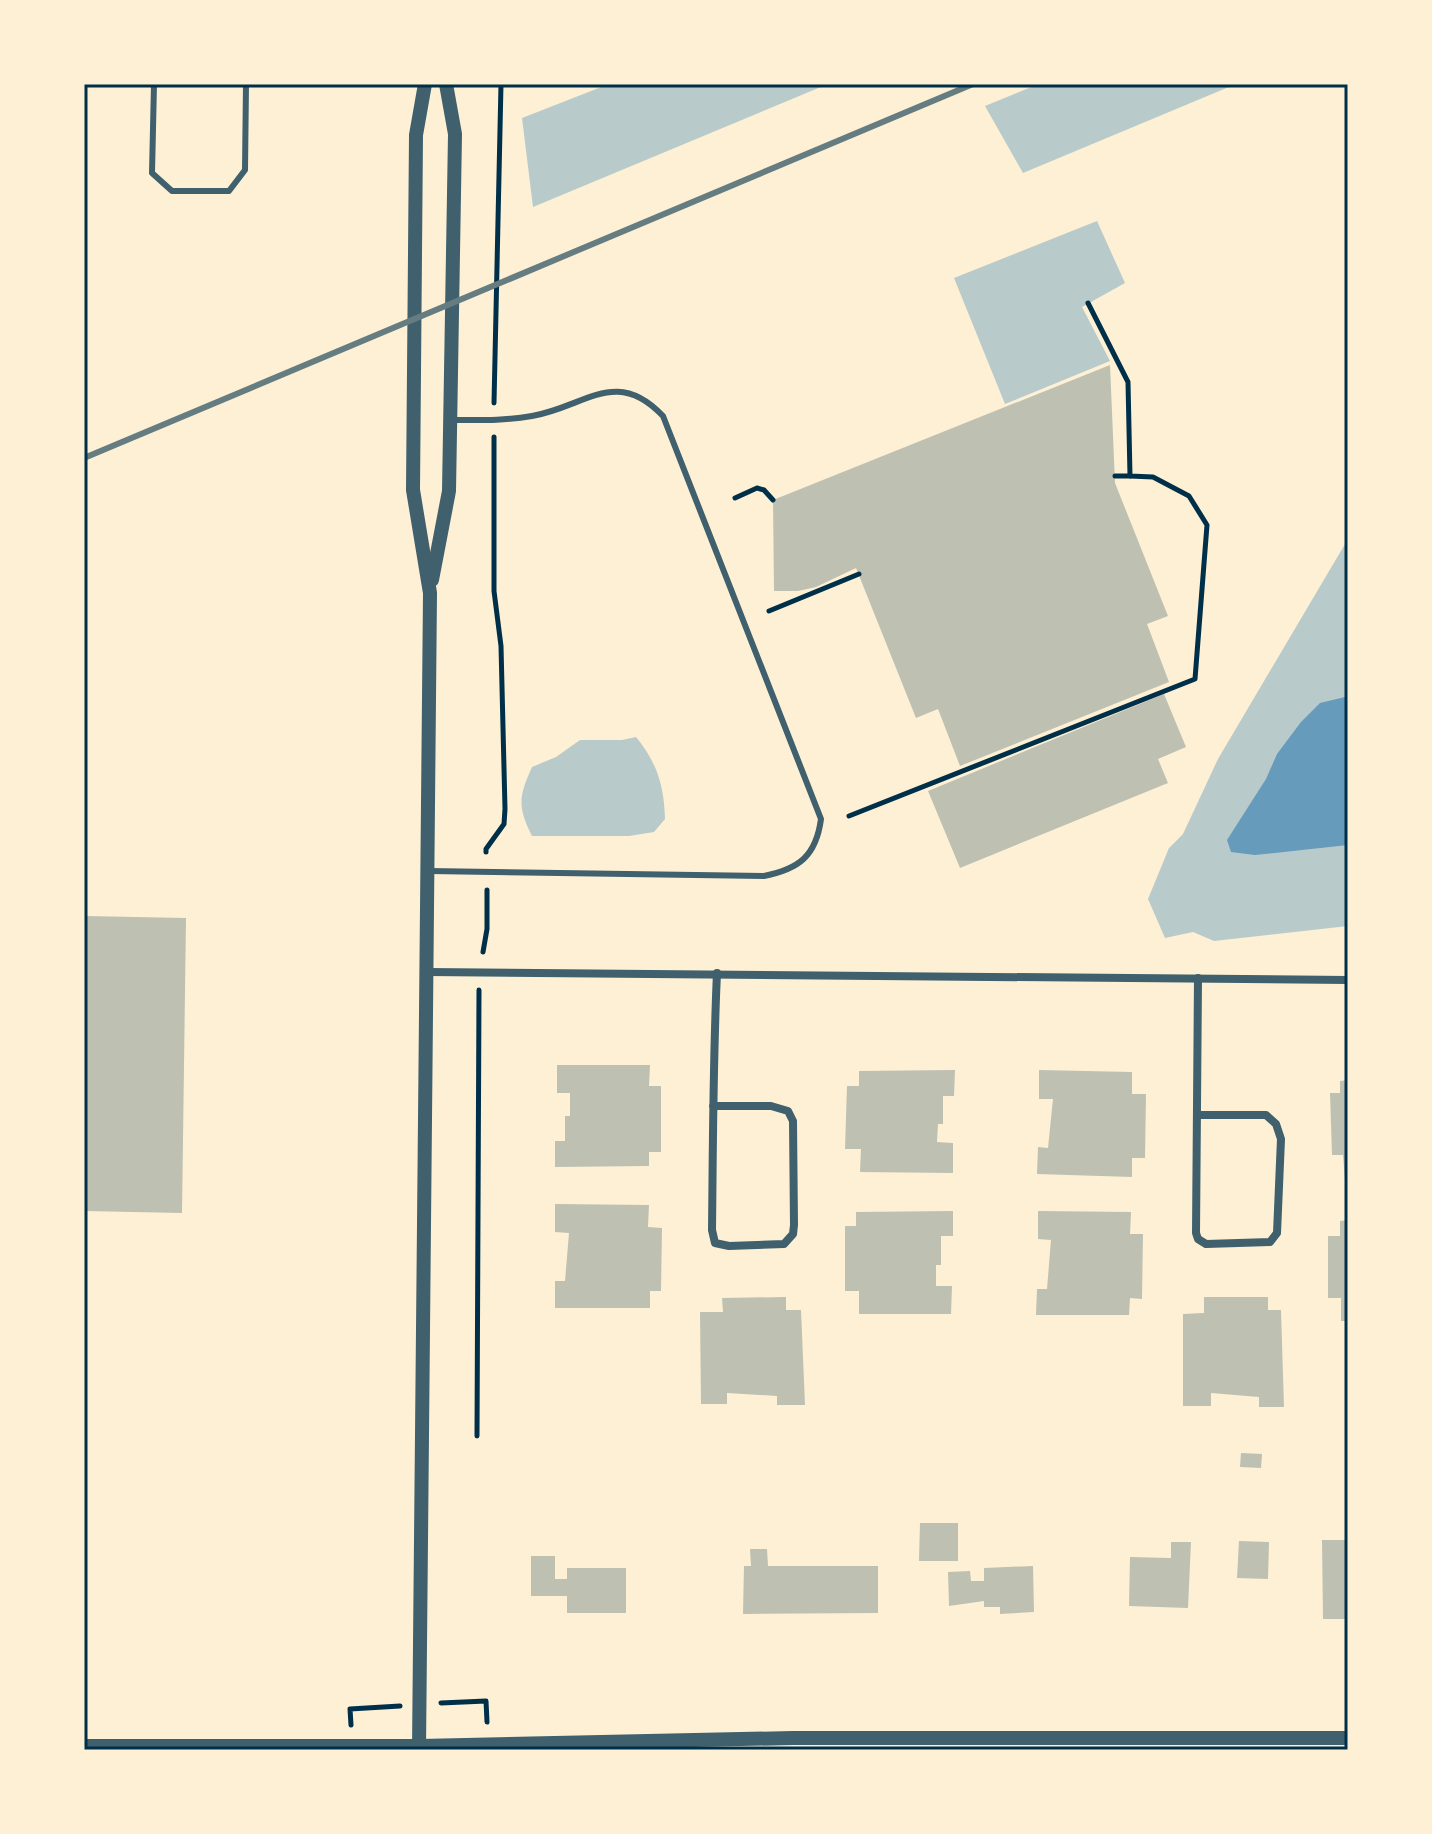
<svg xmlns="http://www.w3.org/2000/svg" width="1432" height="1834" font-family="'IBM Plex Sans',sans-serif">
<rect width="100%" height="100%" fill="#fdf0d5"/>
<!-- green -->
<g fill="#b9caca">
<path d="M 609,84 L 828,84 L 533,207 L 522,118 Z"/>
<path d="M 1039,84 L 1236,84 L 1023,173 L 985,106 Z"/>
<path d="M 1097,221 L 1125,283 L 1082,307 L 1110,361 L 1005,404 L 954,278 Z"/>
<path d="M 1348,539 L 1348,926 L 1214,941 L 1193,932 L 1165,938 L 1148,899 L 1169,848 L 1183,834 L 1218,759 Z"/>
<path d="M 636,737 C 657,763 664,785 665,819 L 654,832 L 629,836 L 532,836 C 517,806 519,796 532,767 L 556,757 L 580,740 L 622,740 Z"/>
</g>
<!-- water -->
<path fill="#669bbc" d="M 1345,697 L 1348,698 L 1348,845 L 1255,855 L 1231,852 L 1227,840 L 1266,779 L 1277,754 L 1301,722 L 1320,703 Z"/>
<!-- building -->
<g fill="#bec0b2">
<path d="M 1110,365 L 1115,483 L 1168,616 L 1147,624 L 1169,682 L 960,766 L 938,709 L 916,718 L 856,568 L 816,587 L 798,591 L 774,591 L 773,500 Z"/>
<path d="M 1164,694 L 1186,747 L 1158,759 L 1168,783 L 960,868 L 928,791 Z"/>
<path d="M 84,916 L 186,918 L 182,1213 L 84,1211 Z"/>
<path d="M 557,1065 L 650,1065 L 649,1086 L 661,1086 L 661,1152 L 649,1152 L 649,1166 L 555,1167 L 555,1141 L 565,1141 L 565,1116 L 570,1116 L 570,1093 L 557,1093 Z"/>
<path d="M 955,1070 L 954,1096 L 943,1096 L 943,1124 L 938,1124 L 937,1142 L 953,1143 L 953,1173 L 860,1172 L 861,1149 L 845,1149 L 847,1086 L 859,1086 L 859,1071 Z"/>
<path d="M 1039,1070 L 1132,1072 L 1132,1094 L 1146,1094 L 1145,1158 L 1132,1158 L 1132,1177 L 1037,1174 L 1038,1147 L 1048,1148 L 1053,1099 L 1039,1099 Z"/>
<path d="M 1348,1080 L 1348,1180 L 1345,1180 L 1343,1155 L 1332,1155 L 1330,1093 L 1340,1093 L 1340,1081 Z"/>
<path d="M 555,1204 L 649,1205 L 648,1227 L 662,1228 L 661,1291 L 650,1291 L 650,1308 L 555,1308 L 555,1281 L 565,1281 L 569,1233 L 555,1232 Z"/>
<path d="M 953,1211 L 953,1236 L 941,1236 L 941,1265 L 936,1265 L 936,1286 L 952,1286 L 951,1314 L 859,1314 L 859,1291 L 845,1291 L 845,1226 L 856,1226 L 856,1212 Z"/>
<path d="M 1038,1211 L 1131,1212 L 1130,1234 L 1143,1234 L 1142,1299 L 1130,1298 L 1129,1315 L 1036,1315 L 1037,1289 L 1047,1289 L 1051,1240 L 1038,1239 Z"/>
<path d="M 1348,1220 L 1348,1321 L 1341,1321 L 1341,1298 L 1328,1298 L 1328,1236 L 1340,1236 L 1340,1221 Z"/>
<path d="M 786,1297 L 786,1310 L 801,1310 L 805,1405 L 777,1405 L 777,1396 L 727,1393 L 727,1404 L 701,1404 L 700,1312 L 723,1312 L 722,1298 Z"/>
<path d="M 1204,1297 L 1268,1297 L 1268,1310 L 1281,1310 L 1284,1407 L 1259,1407 L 1259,1397 L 1211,1393 L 1211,1406 L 1183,1406 L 1183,1314 L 1204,1313 Z"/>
<path d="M 1241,1453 L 1262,1454 L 1261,1468 L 1240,1467 Z"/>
<path d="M 920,1523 L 958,1523 L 958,1561 L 919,1561 Z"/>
<path d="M 1322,1540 L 1348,1540 L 1348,1619 L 1323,1619 Z"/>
<path d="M 1239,1541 L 1269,1542 L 1268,1579 L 1237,1578 Z"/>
<path d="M 1171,1542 L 1191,1542 L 1188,1608 L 1129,1606 L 1130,1557 L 1171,1558 Z"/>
<path d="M 750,1549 L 767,1549 L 768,1566 L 878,1566 L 878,1613 L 743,1614 L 744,1566 L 751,1566 Z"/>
<path d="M 531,1556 L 555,1556 L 555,1579 L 567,1579 L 567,1568 L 626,1568 L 626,1613 L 567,1613 L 567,1596 L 531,1596 Z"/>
<path d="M 1033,1566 L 1034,1612 L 1000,1614 L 1000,1607 L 984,1607 L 984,1601 L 949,1606 L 948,1572 L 970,1571 L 971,1581 L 984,1581 L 984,1568 Z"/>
</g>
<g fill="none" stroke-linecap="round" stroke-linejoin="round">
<!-- path -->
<g stroke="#003049" stroke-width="5">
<path d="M 494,403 L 501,84"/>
<path d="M 1115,476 L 1130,476"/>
<path d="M 735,498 L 757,488 L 764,490 L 773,500"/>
<path d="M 769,611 L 859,574"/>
<path d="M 849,816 L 1195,679 L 1207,525 L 1189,496 L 1153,477 L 1130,476 L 1128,382 L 1088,303"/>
<path d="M 486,852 L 486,849 L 504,824 L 505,809 L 501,646 L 494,591 L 494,437"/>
<path d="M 483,952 L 487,929 L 487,890"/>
<path d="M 477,1436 L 479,990"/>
<path d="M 441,1703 L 486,1701 L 487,1722"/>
<path d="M 351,1725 L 350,1709 L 400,1706"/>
</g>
<!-- service -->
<g stroke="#3f606c" stroke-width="6">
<path d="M 154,84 L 152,173 L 172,191 L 229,191 L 245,170 L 246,84"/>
<path d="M 429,871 L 764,876 C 799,869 816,856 821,819 L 663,416 C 616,366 585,407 532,416 C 505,421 477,420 450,420"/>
</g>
<!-- minor -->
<g stroke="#3f606c" stroke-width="8">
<path d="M 428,972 L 1348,980"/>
<path d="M 713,1106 L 771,1106 L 788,1111 L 793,1121 L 794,1225 L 793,1234 L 784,1244 L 729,1246 L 715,1243 L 712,1230 C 713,1144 713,1058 717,973"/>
<path d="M 1197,1115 L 1266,1115 L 1276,1124 L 1281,1139 L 1277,1233 L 1270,1242 L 1206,1244 L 1198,1239 L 1196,1233 L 1198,978"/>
</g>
<!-- tertiary -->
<g stroke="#3f606c" stroke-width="14">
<path d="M 432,580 L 449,491 L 455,134 L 446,84"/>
<path d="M 84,1746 L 420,1746 L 793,1738 L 1348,1738"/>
<path d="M 419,1750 L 430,593 L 413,490 L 416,135 L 425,84"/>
</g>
<!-- rail -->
<path stroke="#657d81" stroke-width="6" d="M 84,458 L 973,84"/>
</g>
<!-- border -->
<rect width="1432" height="1834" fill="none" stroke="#fdf0d5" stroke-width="172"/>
<rect x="86" y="86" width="1260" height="1662" fill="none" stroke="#003049" stroke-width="3"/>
</svg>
